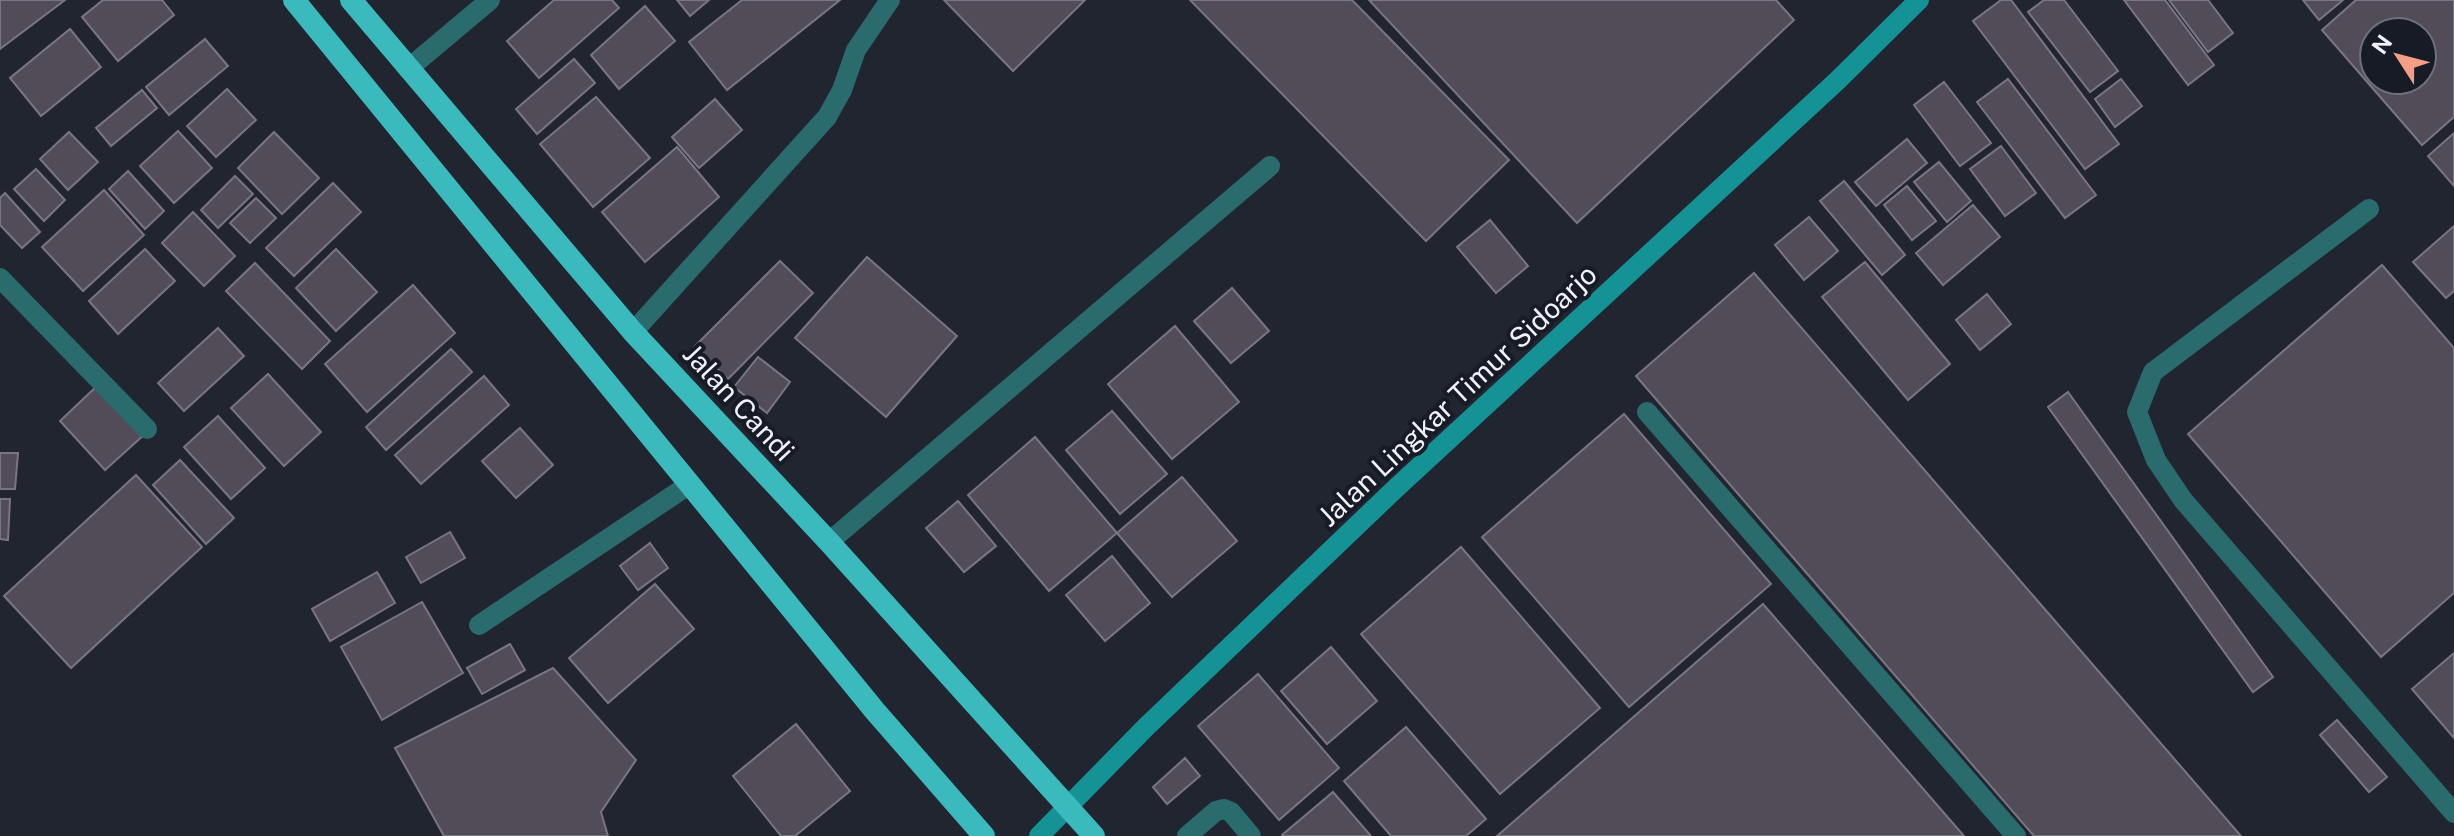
<svg xmlns="http://www.w3.org/2000/svg" width="2454" height="836" font-family="'Public Sans',sans-serif">
<rect width="100%" height="100%" fill="#21252f"/>
<!-- building -->
<g fill="#514c58" stroke="#7a7582" stroke-width="2" fill-rule="evenodd">
<path d="M 0,0 L 65,0 L 0,49 Z"/>
<path d="M 103,0 L 162,0 L 174,15 L 118,61 L 82,17 Z"/>
<path d="M 554,0 L 612,0 L 619,8 L 539,78 L 507,41 Z"/>
<path d="M 677,0 L 709,0 L 690,16 Z"/>
<path d="M 742,0 L 840,0 L 727,90 L 689,42 Z"/>
<path d="M 944,0 L 1085,0 L 1013,71 Z"/>
<path d="M 1190,0 L 1352,0 L 1509,160 L 1426,241 Z"/>
<path d="M 1369,0 L 1776,0 L 1794,20 L 1577,223 Z"/>
<path d="M 2001,0 L 2011,0 L 2119,144 L 2085,169 L 1973,21 Z"/>
<path d="M 2044,0 L 2064,0 L 2118,71 L 2090,92 L 2028,12 Z"/>
<path d="M 2124,0 L 2165,0 L 2214,65 L 2188,85 Z"/>
<path d="M 2169,0 L 2208,0 L 2233,33 L 2208,52 Z"/>
<path d="M 2303,0 L 2343,0 L 2319,20 Z"/>
<path d="M 2356,0 L 2454,0 L 2454,117 L 2422,145 L 2322,30 ZM 2374,32 L 2422,32 L 2422,80 L 2374,80 Z"/>
<path d="M 645,6 L 675,41 L 619,89 L 591,55 Z"/>
<path d="M 70,29 L 101,67 L 41,116 L 10,78 Z"/>
<path d="M 205,39 L 228,66 L 169,115 L 146,87 Z"/>
<path d="M 574,59 L 595,83 L 537,134 L 516,109 Z"/>
<path d="M 2008,79 L 2096,195 L 2065,218 L 1977,102 Z"/>
<path d="M 2121,79 L 2142,106 L 2115,127 L 2095,99 Z"/>
<path d="M 1944,82 L 1991,143 L 1960,166 L 1914,105 Z"/>
<path d="M 227,89 L 256,120 L 216,157 L 187,126 Z"/>
<path d="M 142,90 L 157,108 L 111,146 L 96,128 Z"/>
<path d="M 596,97 L 650,158 L 593,207 L 540,144 Z"/>
<path d="M 715,99 L 742,130 L 699,168 L 672,137 Z"/>
<path d="M 178,131 L 212,168 L 174,203 L 140,166 Z"/>
<path d="M 69,132 L 98,162 L 68,190 L 40,159 Z"/>
<path d="M 274,132 L 319,178 L 282,214 L 238,168 Z"/>
<path d="M 2454,133 L 2454,186 L 2428,156 Z"/>
<path d="M 1907,139 L 1927,163 L 1876,206 L 1855,182 Z"/>
<path d="M 2001,146 L 2036,193 L 2005,216 L 1970,169 Z"/>
<path d="M 677,147 L 719,197 L 645,262 L 602,212 Z"/>
<path d="M 1939,162 L 1971,201 L 1947,222 L 1914,182 Z"/>
<path d="M 36,169 L 65,200 L 44,221 L 14,189 Z"/>
<path d="M 128,171 L 164,211 L 145,229 L 109,189 Z"/>
<path d="M 235,176 L 253,194 L 218,228 L 201,210 Z"/>
<path d="M 1844,181 L 1905,255 L 1882,275 L 1820,201 Z"/>
<path d="M 333,183 L 361,212 L 294,276 L 266,248 Z"/>
<path d="M 1907,186 L 1936,221 L 1912,240 L 1884,205 Z"/>
<path d="M 104,190 L 144,235 L 83,291 L 42,247 Z"/>
<path d="M 5,193 L 40,232 L 22,248 L 0,225 L 0,198 Z"/>
<path d="M 256,198 L 276,218 L 250,243 L 230,223 Z"/>
<path d="M 1973,205 L 2000,237 L 1943,285 L 1916,253 Z"/>
<path d="M 193,212 L 235,256 L 204,286 L 162,243 Z"/>
<path d="M 1809,217 L 1838,251 L 1804,280 L 1775,245 Z"/>
<path d="M 1490,220 L 1528,266 L 1496,293 L 1457,247 Z"/>
<path d="M 2454,226 L 2454,291 L 2446,298 L 2413,262 Z"/>
<path d="M 145,249 L 175,281 L 118,334 L 89,301 Z"/>
<path d="M 336,249 L 377,292 L 336,331 L 296,288 Z"/>
<path d="M 867,257 L 957,336 L 886,417 L 795,338 Z"/>
<path d="M 780,261 L 813,293 L 728,379 L 694,347 Z"/>
<path d="M 1865,262 L 1950,364 L 1908,400 L 1822,297 Z"/>
<path d="M 255,263 L 330,341 L 302,369 L 226,291 Z"/>
<path d="M 2382,265 L 2454,348 L 2454,593 L 2381,657 L 2188,434 Z"/>
<path d="M 1754,273 L 2241,836 L 2034,836 L 1636,376 Z"/>
<path d="M 413,285 L 455,333 L 367,412 L 325,364 Z"/>
<path d="M 1232,288 L 1269,331 L 1231,363 L 1194,321 Z"/>
<path d="M 1987,294 L 2011,324 L 1980,350 L 1956,320 Z"/>
<path d="M 1175,326 L 1239,402 L 1172,459 L 1108,384 Z"/>
<path d="M 218,328 L 244,356 L 184,411 L 158,383 Z"/>
<path d="M 451,349 L 472,372 L 386,450 L 366,427 Z"/>
<path d="M 758,357 L 790,382 L 767,413 L 734,387 Z"/>
<path d="M 268,374 L 321,432 L 284,466 L 231,408 Z"/>
<path d="M 484,376 L 509,405 L 421,484 L 395,455 Z"/>
<path d="M 99,384 L 145,434 L 105,470 L 60,421 Z"/>
<path d="M 2068,392 L 2273,677 L 2253,692 L 2048,407 Z"/>
<path d="M 1112,411 L 1167,474 L 1120,514 L 1066,450 Z"/>
<path d="M 1624,414 L 1771,584 L 1629,707 L 1482,537 Z"/>
<path d="M 218,416 L 265,468 L 231,499 L 184,447 Z"/>
<path d="M 520,428 L 553,465 L 516,498 L 482,461 Z"/>
<path d="M 1035,437 L 1117,533 L 1049,591 L 968,495 Z"/>
<path d="M 0,453 L 18,453 L 15,489 L 0,489 Z"/>
<path d="M 180,460 L 234,518 L 206,544 L 153,485 Z"/>
<path d="M 136,475 L 202,547 L 71,668 L 4,596 Z"/>
<path d="M 1182,477 L 1237,541 L 1172,597 L 1117,533 Z"/>
<path d="M 0,499 L 10,499 L 8,540 L 0,539 Z"/>
<path d="M 958,501 L 996,546 L 964,572 L 926,528 Z"/>
<path d="M 450,532 L 465,558 L 421,583 L 406,557 Z"/>
<path d="M 650,543 L 668,568 L 638,590 L 620,566 Z"/>
<path d="M 1461,547 L 1600,708 L 1500,794 L 1361,634 Z"/>
<path d="M 1112,556 L 1150,603 L 1105,641 L 1066,595 Z"/>
<path d="M 377,572 L 395,603 L 330,641 L 312,609 Z"/>
<path d="M 655,584 L 694,629 L 608,703 L 569,658 Z"/>
<path d="M 422,602 L 463,673 L 382,720 L 341,647 Z"/>
<path d="M 1763,604 L 1964,836 L 1497,836 Z"/>
<path d="M 510,644 L 525,670 L 482,694 L 467,668 Z"/>
<path d="M 1331,647 L 1377,701 L 1327,744 L 1281,691 Z"/>
<path d="M 2454,653 L 2454,738 L 2412,689 Z"/>
<path d="M 553,668 L 636,760 L 601,812 L 608,836 L 444,836 L 395,748 Z"/>
<path d="M 1258,674 L 1339,768 L 1279,820 L 1198,726 Z"/>
<path d="M 2337,720 L 2387,777 L 2369,792 L 2320,735 Z"/>
<path d="M 796,724 L 850,791 L 795,836 L 781,836 L 733,776 Z"/>
<path d="M 1406,727 L 1486,819 L 1466,836 L 1391,836 L 1344,781 Z"/>
<path d="M 1185,758 L 1200,776 L 1167,804 L 1153,787 Z"/>
<path d="M 1333,792 L 1371,836 L 1282,836 L 1282,835 Z"/>
</g>
<g fill="none" stroke-linecap="round" stroke-linejoin="round">
<!-- service -->
<g stroke="#2a6b6d" stroke-width="20">
<path d="M 2369,209 L 2153,372 L 2137,412 L 2156,460 L 2183,500 L 2454,813"/>
<path d="M 633,332 L 827,117 L 842,90 L 856,50 L 890,0"/>
<path d="M 1647,412 L 2016,836"/>
<path d="M 829,542 L 1270,166"/>
<path d="M 479,625 L 690,484"/>
<path d="M 1187,836 L 1216,811 L 1224,809 L 1231,812 L 1251,836"/>
</g>
<!-- minor -->
<path stroke="#2a6b6d" stroke-width="20" d="M 0,278 L 147,429"/>
<!-- tertiary -->
<path stroke="#2a6b6d" stroke-width="20" d="M 408,69 L 490,0"/>
<!-- secondary -->
<path stroke="#149296" stroke-width="20" d="M 1039,836 L 1146,727 L 1395,489 L 1837,81 L 1919,0"/>
<!-- trunk -->
<g stroke="#3bbabe" stroke-width="22">
<path d="M 294,0 L 875,711 L 984,836"/>
<path d="M 351,0 L 633,332 L 829,542 L 1094,836"/>
</g>
</g>
<g text-anchor="middle" dominant-baseline="central" stroke-width="8" stroke-linejoin="round" paint-order="stroke">
<!-- street labels -->
<g font-size="28" fill="#eff2fa" stroke="#171b25">
<text transform="translate(1457 395) rotate(-43)">Jalan Lingkar Timur Sidoarjo</text>
<text transform="translate(739 402) rotate(47)">Jalan Candi</text>
</g>
</g>
<!-- north arrow -->
<g transform="translate(2398 56) rotate(306)"><circle r="38" fill="#171b25" stroke="#6d717a" stroke-width="2"/>
<path d="M0-6L14 30L0 20L-14 30Z" fill="#f49e88"/>
<text y="-12" font-size="22" font-weight="bold" text-anchor="middle" fill="#eff2fa">N</text>
</g>
</svg>
